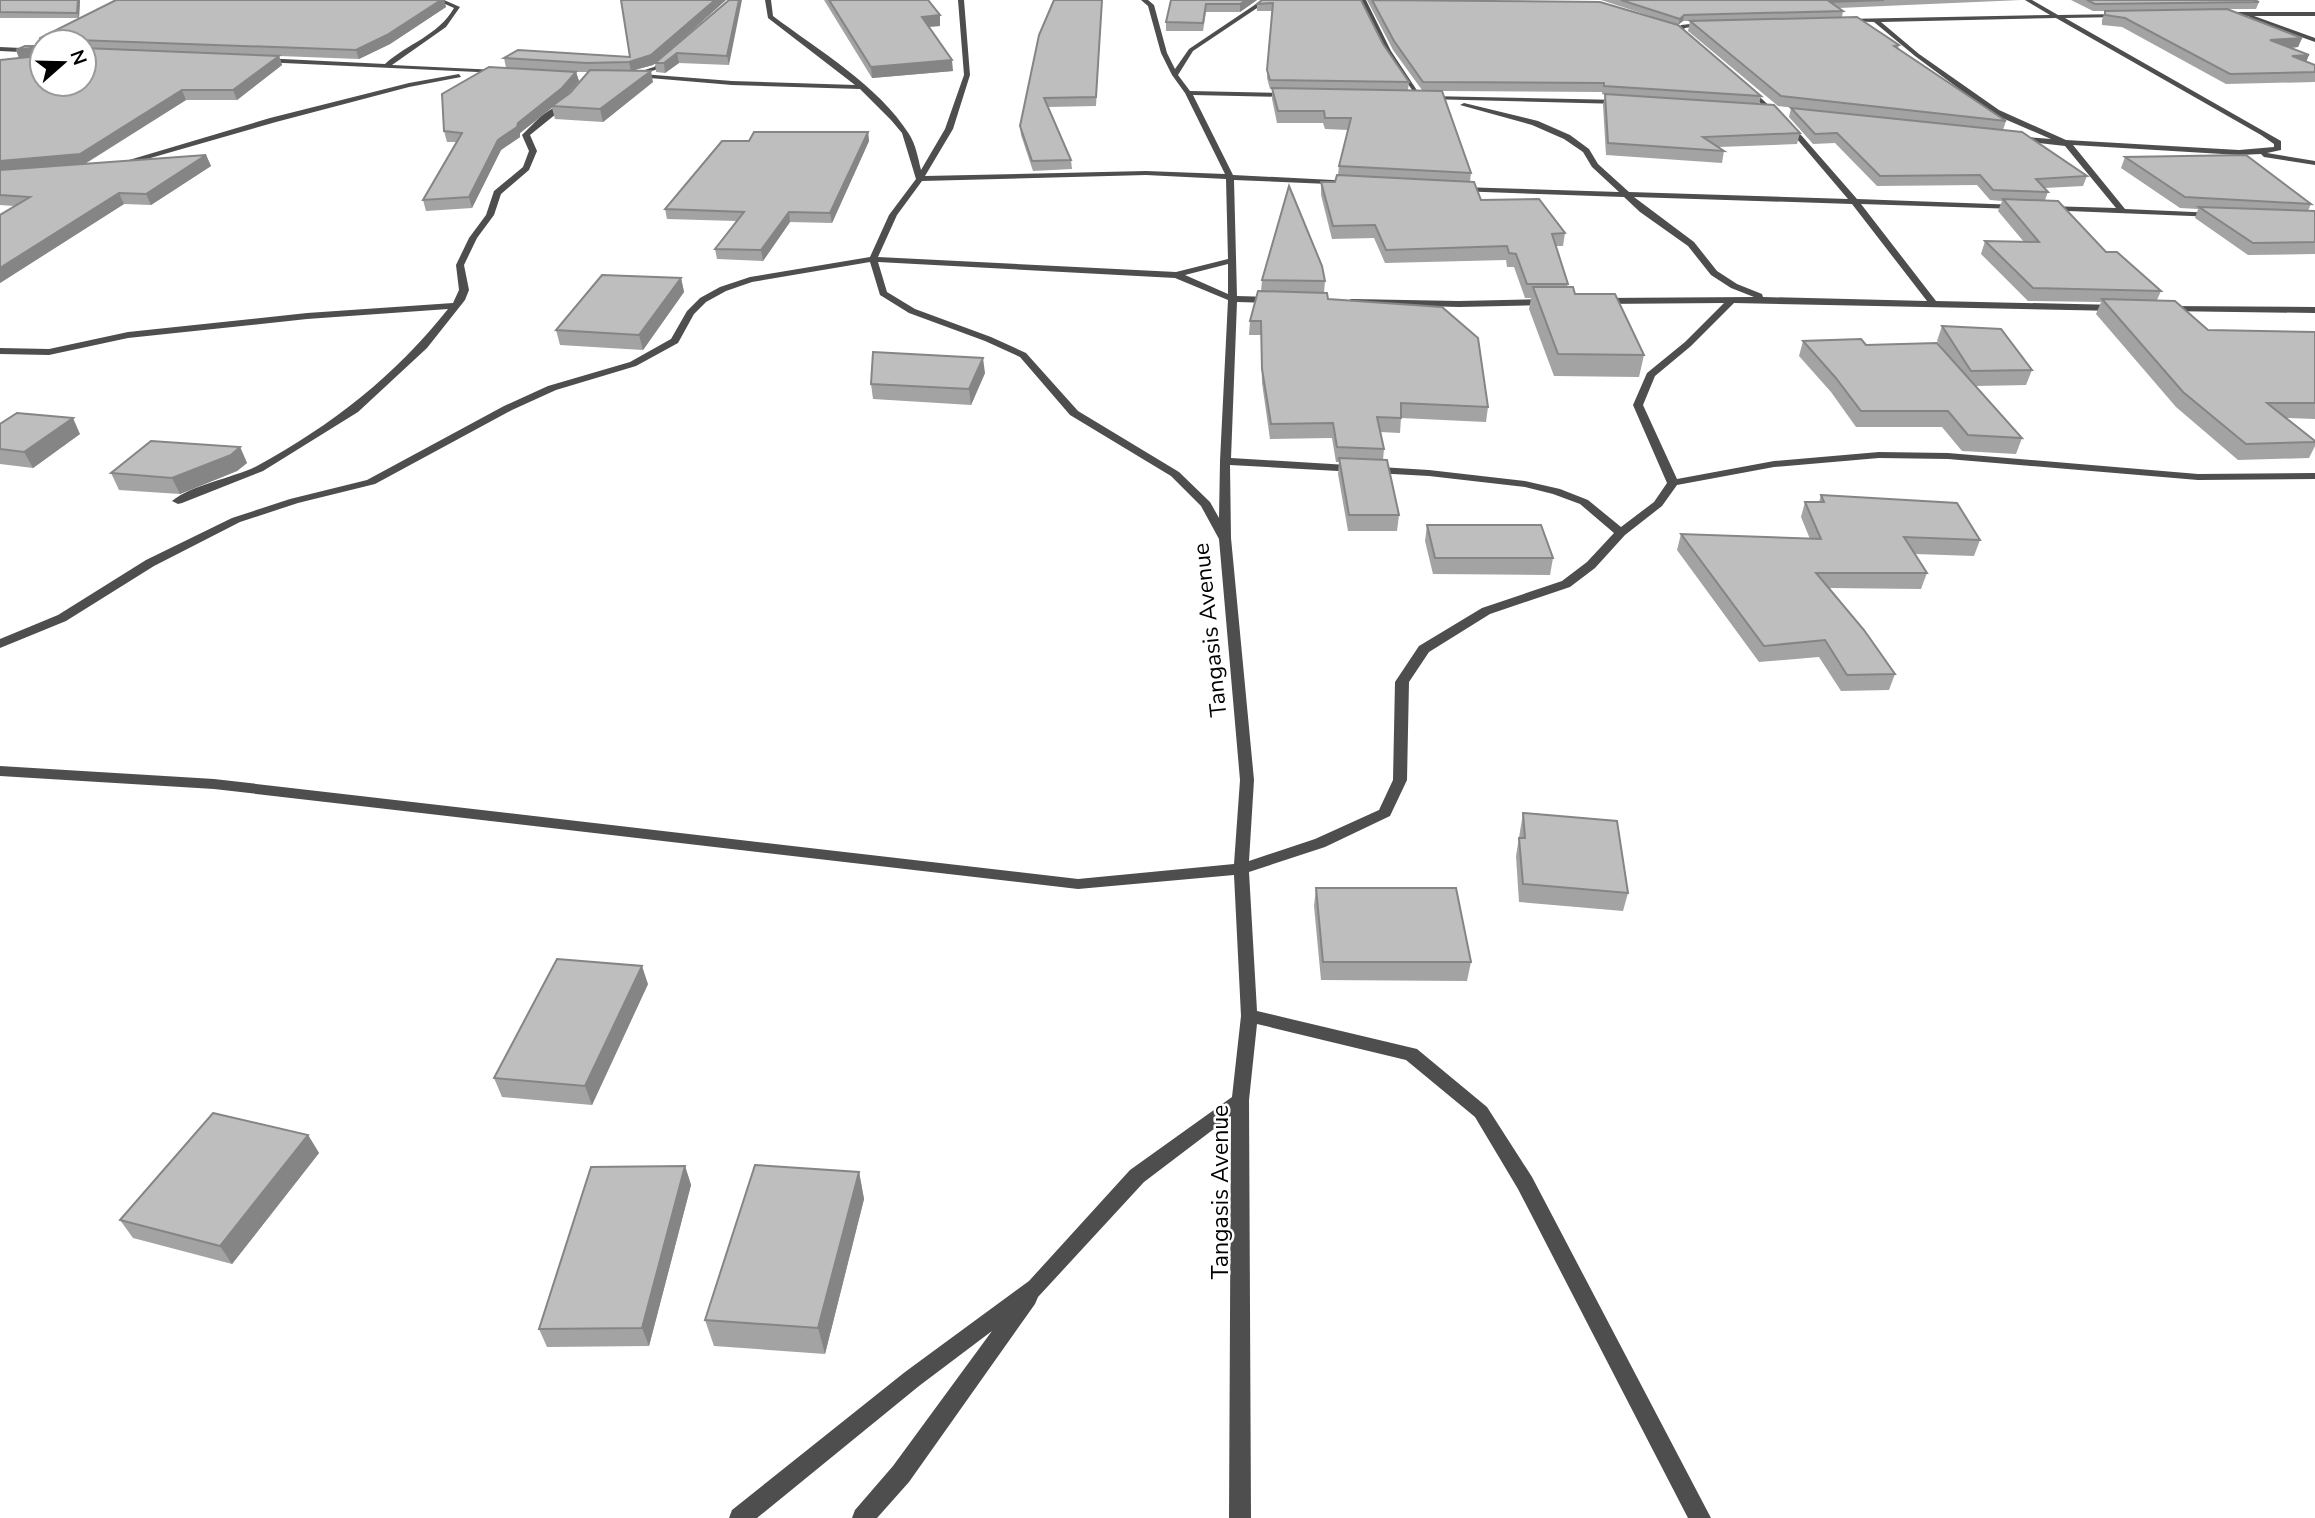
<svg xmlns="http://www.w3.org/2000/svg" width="2315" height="1518" font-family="'Nunito Sans',sans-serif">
<rect width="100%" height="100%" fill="#fff"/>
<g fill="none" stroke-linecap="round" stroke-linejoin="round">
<!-- street -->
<g fill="#4e4e4e" fill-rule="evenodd">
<path d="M 436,0 L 444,0 L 460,7 L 446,27 L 392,65 L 497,70 L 499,73 L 262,62 L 259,60 L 262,58 L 385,64 C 407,44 439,35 454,8 Z"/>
<path d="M 765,0 L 771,0 L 773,16 C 818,50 879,86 909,134 C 916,145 918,158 921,170 L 945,129 L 964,75 L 958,0 L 964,0 L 970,75 L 953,129 L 925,176 L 1146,171 L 1225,174 L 1185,93 L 1172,75 L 1161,53 L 1148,6 L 1141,0 L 1148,0 L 1154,5 L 1167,53 L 1175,69 L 1189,49 L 1262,0 L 1269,0 L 1193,51 L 1178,75 L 1190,91 L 1288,93 L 1291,95 L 1288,97 L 1193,95 L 1233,175 L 1352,181 L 1356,183 L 1352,185 L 1234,180 L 1237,296 L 1275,297 L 1280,300 L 1275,303 L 1237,302 L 1231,458 L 1429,470 L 1525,481 L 1560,489 L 1588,500 L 1621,527 L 1654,502 L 1667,483 L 1633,405 L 1647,373 L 1685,342 L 1724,303 L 1600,304 L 1595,301 L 1600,298 L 1754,297 L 1731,288 L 1711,275 L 1688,246 L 1640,212 L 1624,197 L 1456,191 L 1455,189 L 1459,187 L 1619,192 L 1592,167 L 1583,152 L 1564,139 L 1532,125 L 1460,105 L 1464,103 L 1538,121 L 1570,135 L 1589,149 L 1598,164 L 1629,192 L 1848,199 L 1797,139 L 1746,89 L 1748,86 L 1802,136 L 1857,199 L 2019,205 L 2019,209 L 2016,209 L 1861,204 L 1936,301 L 2118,305 L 2123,308 L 2118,311 L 1734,303 L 1691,346 L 1655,376 L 1643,405 L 1677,479 L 1774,461 L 1879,452 L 1948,453 L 2198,474 L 2315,473 L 2315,479 L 2198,480 L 1948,459 L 1879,458 L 1774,467 L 1677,485 L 1662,506 L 1625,535 L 1595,568 L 1570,587 L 1490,614 L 1429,652 L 1409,682 L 1407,780 L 1390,816 L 1325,847 L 1249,872 L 1257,1011 L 1417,1049 L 1487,1107 L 1532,1177 L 1711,1518 L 1688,1518 L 1518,1189 L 1475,1117 L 1406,1060 L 1257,1024 L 1249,1100 L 1251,1518 L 1229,1518 L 1231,1116 L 1144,1182 L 1038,1297 L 1035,1304 L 909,1482 L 877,1518 L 852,1518 L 855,1510 L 893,1466 L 992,1331 L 919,1386 L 757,1518 L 729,1518 L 732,1510 L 905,1372 L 1029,1281 L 1130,1170 L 1232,1097 L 1241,1016 L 1234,875 L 1078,889 L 214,789 L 0,776 L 0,766 L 214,779 L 1078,879 L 1234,864 L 1240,780 L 1219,539 L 1201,506 L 1171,476 L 1070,415 L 1020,357 L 985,341 L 909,313 L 880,295 L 870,262 L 752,282 L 726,291 L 706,302 L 694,314 L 678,343 L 636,366 L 556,390 L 512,410 L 375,484 L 298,503 L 240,522 L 154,566 L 66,621 L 0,648 L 0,639 L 58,615 L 146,560 L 232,518 L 290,499 L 367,480 L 504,406 L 548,386 L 630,362 L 671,339 L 687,311 L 700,298 L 720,287 L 750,277 L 870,257 L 889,215 L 916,179 L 902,133 L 891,120 L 860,89 L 732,85 L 626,76 L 654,67 L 670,54 L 672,57 L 658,69 L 642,74 L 732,81 L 855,85 L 768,18 ZM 1146,175 L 1226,179 L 1228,259 L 1176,272 L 878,257 L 897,215 L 922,181 ZM 1634,197 L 1852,204 L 1927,301 L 1763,297 L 1762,294 L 1737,284 L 1717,271 L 1694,242 ZM 878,262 L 1175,278 L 1228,300 L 1220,461 L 1219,518 L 1210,502 L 1179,472 L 1078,411 L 1026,353 L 991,337 L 915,309 L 887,292 ZM 1228,264 L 1228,294 L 1185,275 ZM 1230,465 L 1429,476 L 1525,487 L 1553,494 L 1580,504 L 1614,533 L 1587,562 L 1562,581 L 1482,608 L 1419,646 L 1395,682 L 1393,780 L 1379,810 L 1315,839 L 1249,861 L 1254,780 L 1231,538 Z"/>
<path d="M 1360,0 L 1366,0 L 1391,51 L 1422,98 L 1418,98 L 1384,51 Z"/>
<path d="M 2025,0 L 2032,0 L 2058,15 L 2122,14 L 2120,17 L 2065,18 L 2281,141 L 2281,150 L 2267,153 L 2315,161 L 2315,165 L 2264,157 L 2261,154 L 2239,155 L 2073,145 L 2125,209 L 2216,213 L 2220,215 L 2216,217 L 2044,210 L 2044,206 L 2047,206 L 2116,208 L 2065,146 L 2011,140 L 2011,136 L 2014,136 L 2051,139 L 1993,114 L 1915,56 L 1874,22 L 1843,21 L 1846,19 L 2050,15 ZM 2056,18 L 2261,135 L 2274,144 L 2274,147 L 2239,150 L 2066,140 L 1999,110 L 1919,54 L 1881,22 Z"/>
<path d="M 2221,12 L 2315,12 L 2315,16 L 2254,16 L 2315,38 L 2315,42 L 2249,18 L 2249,16 L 2219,15 Z"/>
<path d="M 1709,22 L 1709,24 L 1685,28 L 1683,30 L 1693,43 L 1689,43 L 1677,30 L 1681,25 Z"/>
<path d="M 0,47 L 42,49 L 42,53 L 0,51 Z"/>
<path d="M 459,74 L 461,77 L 409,87 L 276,122 L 126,165 L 119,163 L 270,118 L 409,83 Z"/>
<path d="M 1428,96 L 1621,100 L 1625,102 L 1621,104 L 1426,99 Z"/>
<path d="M 566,100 L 572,101 L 530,135 L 537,151 L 529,170 L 501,194 L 494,215 L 477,238 L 464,265 L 469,290 L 465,300 L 427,348 L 358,412 L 263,471 L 182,503 L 178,504 L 172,501 C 191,485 233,478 257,466 C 332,425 395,376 448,309 L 307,319 L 128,338 L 49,355 L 0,354 L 0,348 L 49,349 L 128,332 L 307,313 L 453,303 L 459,290 L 456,265 L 469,238 L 486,215 L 494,191 L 523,167 L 529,151 L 522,135 L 542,115 Z"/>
<path d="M 1351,299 L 1459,301 L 1548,299 L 1553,302 L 1548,305 L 1459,307 L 1348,304 L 1346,302 Z"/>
<path d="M 2167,306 L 2315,307 L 2315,313 L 2164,311 L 2164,307 Z"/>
</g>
</g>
<!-- wall -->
<g fill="#a3a3a3" fill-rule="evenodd">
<path d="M 0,0 L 80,0 L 79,18 L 0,18 Z"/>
<path d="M 116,0 L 444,0 L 446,7 L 390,44 L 359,59 L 279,56 L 282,65 L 237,100 L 186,100 L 85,164 L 206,155 L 211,166 L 151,205 L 124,204 L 0,283 L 0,215 L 14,206 L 0,205 L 0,60 L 19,58 L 16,50 L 25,46 L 40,46 L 40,38 ZM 42,42 L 84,42 L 84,84 L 42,84 Z"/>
<path d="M 621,0 L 726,0 L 661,58 L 729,0 L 729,65 L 679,63 L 665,73 L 656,72 L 655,63 L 653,65 L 634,70 L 653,82 L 603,122 L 555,119 L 552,108 L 520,133 L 520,137 L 501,150 L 472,208 L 426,211 L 423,200 L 456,142 L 447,142 L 444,131 L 506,68 L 504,58 L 630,57 ZM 576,72 L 588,72 L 566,95 L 579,81 Z"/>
<path d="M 824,0 L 928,0 L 940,15 L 940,26 L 929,27 L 953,71 L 872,78 Z"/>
<path d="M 1102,0 L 1096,106 L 1048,107 L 1071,160 L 1072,169 L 1033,171 L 1021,135 L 1020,126 Z"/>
<path d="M 1171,0 L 1257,0 L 1240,12 L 1206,12 L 1203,31 L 1166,31 L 1166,22 Z"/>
<path d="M 1262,0 L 1383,44 L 1409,82 L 1408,90 L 1422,90 L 1393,50 L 1367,0 L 1396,0 L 1761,96 L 1759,104 L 1800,133 L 1797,144 L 1719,147 L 1724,151 L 1722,163 L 1606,155 L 1603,105 L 1605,95 L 1602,94 L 1602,92 L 1442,91 L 1471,173 L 1470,182 L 1481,200 L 1565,233 L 1563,246 L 1556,246 L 1568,284 L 1567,287 L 1644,355 L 1639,377 L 1554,376 L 1529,309 L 1531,298 L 1525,298 L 1514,267 L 1507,267 L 1506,260 L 1385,263 L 1374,238 L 1332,239 L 1321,195 L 1321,182 L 1335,182 L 1338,175 L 1339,166 L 1348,130 L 1325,129 L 1323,123 L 1277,123 L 1272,99 L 1272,89 L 1270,89 L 1267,78 L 1272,11 L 1257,11 L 1257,4 Z"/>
<path d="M 1601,0 L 2021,0 L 1839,8 L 1843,11 L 1842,17 L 1899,45 L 1898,49 L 2006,121 L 2003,130 L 2087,176 L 2083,186 L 2045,188 L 2048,192 L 2045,200 L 2106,252 L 2161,291 L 2157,300 L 2208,330 L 2315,332 L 2315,419 L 2287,418 L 2315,441 L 2315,446 L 2309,458 L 2238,460 L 2176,407 L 2096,314 L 2101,302 L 2028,301 L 1981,254 L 1985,241 L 2024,242 L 1998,211 L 2002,201 L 1990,200 L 1977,185 L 1877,186 L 1835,143 L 1813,144 L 1789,117 L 1791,108 L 1829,112 L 1778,106 L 1688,31 L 1690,21 L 1683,21 L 1678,25 Z"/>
<path d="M 2071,0 L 2254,0 L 2259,2 L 2256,9 L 2221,9 L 2302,38 L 2298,47 L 2291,48 L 2306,62 L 2315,65 L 2315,82 L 2226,84 L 2122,27 L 2102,25 L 2102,20 L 2105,11 L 2093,11 Z"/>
<path d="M 868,132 L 869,141 L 832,223 L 790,222 L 763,261 L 717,259 L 715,249 L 736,221 L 667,219 L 665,209 L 749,141 Z"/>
<path d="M 2125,157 L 2311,204 L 2308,211 L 2315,211 L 2315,254 L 2248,255 L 2195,218 L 2198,209 L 2180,208 L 2121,168 Z"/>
<path d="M 681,278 L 684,292 L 643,350 L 560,345 L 556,330 Z"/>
<path d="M 1262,280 L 1325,281 L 1324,293 L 1328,299 L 1488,407 L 1486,422 L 1401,418 L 1400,433 L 1380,432 L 1384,449 L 1383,460 L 1399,515 L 1397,531 L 1348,531 L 1338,474 L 1339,462 L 1336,462 L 1332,438 L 1270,439 L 1262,383 L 1261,335 L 1249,335 L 1250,321 L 1261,291 Z"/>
<path d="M 1942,326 L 2032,370 L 2026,385 L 1976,386 L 2022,438 L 2016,454 L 1962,451 L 1942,427 L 1856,427 L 1831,392 L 1799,356 L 1803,341 L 1866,345 L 1942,348 L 1937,341 Z"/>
<path d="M 985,373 L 971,405 L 873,399 L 871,384 Z"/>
<path d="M 0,424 L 80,434 L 33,468 L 0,464 Z"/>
<path d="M 240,447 L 247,463 L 237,471 L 180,494 L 119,490 L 111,473 Z"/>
<path d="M 1821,495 L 1980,540 L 1974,556 L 1915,554 L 1927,573 L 1921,589 L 1830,588 L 1895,674 L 1889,690 L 1841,691 L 1819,657 L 1759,662 L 1677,550 L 1681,534 L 1810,539 L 1801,517 L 1805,502 L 1819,502 Z"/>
<path d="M 1427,525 L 1553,558 L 1550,575 L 1433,574 L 1425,541 Z"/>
<path d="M 1523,813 L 1628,893 L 1623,911 L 1519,902 L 1516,856 Z"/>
<path d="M 1316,888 L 1471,962 L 1467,981 L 1321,980 L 1314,906 Z"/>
<path d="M 648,984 L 592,1105 L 502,1097 L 494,1078 Z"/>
<path d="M 308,1135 L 319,1153 L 232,1264 L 133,1238 L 120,1220 Z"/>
<path d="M 685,1166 L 691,1185 L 649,1346 L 547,1347 L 539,1329 Z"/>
<path d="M 859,1172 L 864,1199 L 825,1354 L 714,1346 L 705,1320 Z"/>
</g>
<!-- shaded-wall -->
<g fill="#858585">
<path d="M 78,0 L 80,0 L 79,18 L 77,13 Z"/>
<path d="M 441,0 L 444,0 L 446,7 L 390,44 L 359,59 L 356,50 Z"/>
<path d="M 715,0 L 726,0 L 653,65 L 631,71 L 629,62 Z"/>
<path d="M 739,0 L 742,0 L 729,65 L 727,56 Z"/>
<path d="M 1246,0 L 1257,0 L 1240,12 L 1240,4 Z"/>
<path d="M 940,15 L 940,26 L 923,27 L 922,17 Z"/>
<path d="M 1684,15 L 1683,21 L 1678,25 L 1680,19 Z"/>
<path d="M 2302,38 L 2298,47 L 2266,50 L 2270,40 Z"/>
<path d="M 38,47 L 42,56 L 20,60 L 16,50 Z"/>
<path d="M 677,53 L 679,63 L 665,73 L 664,63 Z"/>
<path d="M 2309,55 L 2305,65 L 2292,56 Z"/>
<path d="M 279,56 L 282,65 L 237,100 L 233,90 Z"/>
<path d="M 952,60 L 953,71 L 872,78 L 871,67 Z"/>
<path d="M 651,71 L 653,82 L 603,122 L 600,109 Z"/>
<path d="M 576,72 L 579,81 L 564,98 L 520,133 L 520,137 L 501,150 L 472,208 L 469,197 L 498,140 Z"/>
<path d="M 182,90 L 186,100 L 84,164 L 0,172 L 0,161 Z"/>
<path d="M 868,132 L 869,141 L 832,223 L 830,213 Z"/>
<path d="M 206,155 L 211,166 L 151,205 L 146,194 Z"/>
<path d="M 119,193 L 124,204 L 0,283 L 0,268 Z"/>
<path d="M 789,212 L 790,222 L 763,261 L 761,250 Z"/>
<path d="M 681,278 L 684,292 L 643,350 L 639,335 Z"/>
<path d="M 983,358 L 985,373 L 971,405 L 969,389 Z"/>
<path d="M 73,418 L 80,434 L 33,468 L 24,452 Z"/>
<path d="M 240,447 L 247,463 L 237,471 L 180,494 L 172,478 Z"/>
<path d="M 642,966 L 648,984 L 592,1105 L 585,1086 Z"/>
<path d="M 308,1135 L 319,1153 L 232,1264 L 220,1246 Z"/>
<path d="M 685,1166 L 691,1185 L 649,1346 L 642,1328 Z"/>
<path d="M 859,1172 L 864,1199 L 825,1354 L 818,1328 Z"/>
</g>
<!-- building -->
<g fill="#bebebe" stroke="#858585" stroke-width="2">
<path d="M 0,0 L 78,0 L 77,13 L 0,12 Z"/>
<path d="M 116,0 L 441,0 L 387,35 L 356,50 L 78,40 L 79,42 L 42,42 L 42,84 L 84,84 L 84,48 L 279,56 L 233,90 L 182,90 L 80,154 L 0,161 L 0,60 L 38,56 L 41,50 L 38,47 L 16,50 L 25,46 L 40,46 L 40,38 Z"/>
<path d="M 621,0 L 715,0 L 651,55 L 629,62 L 587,63 L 504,58 L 518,50 L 630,57 Z"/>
<path d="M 729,0 L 739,0 L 727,56 L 677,53 L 664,63 L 655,63 Z"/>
<path d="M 829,0 L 928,0 L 940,15 L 922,17 L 952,60 L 871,67 Z"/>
<path d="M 1054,0 L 1102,0 L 1096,97 L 1044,98 L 1071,160 L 1032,161 L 1020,126 L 1039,35 Z"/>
<path d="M 1171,0 L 1246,0 L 1240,4 L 1206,4 L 1203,23 L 1166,22 Z"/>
<path d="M 1262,0 L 1361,0 L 1383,44 L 1409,82 L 1270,80 L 1267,70 L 1273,3 L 1257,4 Z"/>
<path d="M 1372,0 L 1600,2 L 1678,25 L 1761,96 L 1604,86 L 1604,83 L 1423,82 L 1394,41 Z"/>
<path d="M 1621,0 L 1884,0 L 1830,2 L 1843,11 L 1684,15 L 1680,19 Z"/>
<path d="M 2087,0 L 2254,0 L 2259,2 L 2095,4 Z"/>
<path d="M 2227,9 L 2302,38 L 2270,40 L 2309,55 L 2292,56 L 2315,65 L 2315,72 L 2230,74 L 2125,18 L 2105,15 L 2105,11 Z"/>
<path d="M 1857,17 L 1899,45 L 1894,46 L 2006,121 L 1781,96 L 1690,21 Z"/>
<path d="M 489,67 L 576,72 L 562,88 L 518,123 L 517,127 L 498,140 L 469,197 L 423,200 L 462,133 L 444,131 L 442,94 Z"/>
<path d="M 590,70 L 651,71 L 600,109 L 552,106 L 570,93 Z"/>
<path d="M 1272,88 L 1442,91 L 1471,173 L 1339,166 L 1351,118 L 1325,118 L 1324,111 L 1278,111 Z"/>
<path d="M 1605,94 L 1774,105 L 1800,133 L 1703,137 L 1724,151 L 1608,143 Z"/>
<path d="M 1791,108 L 2022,132 L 2087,176 L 2036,179 L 2048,192 L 1993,190 L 1980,175 L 1880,176 L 1837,133 L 1815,134 Z"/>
<path d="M 754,132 L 868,132 L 830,213 L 789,212 L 761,250 L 715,249 L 744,212 L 665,209 L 722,141 L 749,141 Z"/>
<path d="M 206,155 L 146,194 L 119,193 L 0,268 L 0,215 L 30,197 L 0,195 L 0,170 Z"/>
<path d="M 2246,155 L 2311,204 L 2185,197 L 2125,157 Z"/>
<path d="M 1337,175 L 1474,182 L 1481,200 L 1539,199 L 1565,233 L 1552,234 L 1568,284 L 1527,284 L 1516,254 L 1509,253 L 1507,246 L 1386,250 L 1375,225 L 1333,226 L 1321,182 L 1335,182 Z"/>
<path d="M 1289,186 L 1322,266 L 1325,281 L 1262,280 Z"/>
<path d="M 2003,199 L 2058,201 L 2106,252 L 2117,252 L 2161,291 L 2033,288 L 1985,241 L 2039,242 Z"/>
<path d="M 2199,207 L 2315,211 L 2315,242 L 2253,243 Z"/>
<path d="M 602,275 L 681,278 L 639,335 L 556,330 Z"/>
<path d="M 1533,287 L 1573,287 L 1575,294 L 1615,294 L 1644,355 L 1558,354 Z"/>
<path d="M 1258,291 L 1327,293 L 1328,299 L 1442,307 L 1478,338 L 1488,407 L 1401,403 L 1401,418 L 1377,417 L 1384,449 L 1337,447 L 1333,423 L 1271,424 L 1262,369 L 1261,321 L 1250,321 Z"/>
<path d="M 2102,299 L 2175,301 L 2208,330 L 2315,332 L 2315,403 L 2267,403 L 2315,441 L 2315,442 L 2246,444 L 2183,392 Z"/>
<path d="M 1942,326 L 2001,329 L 2032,370 L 1971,371 Z"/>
<path d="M 1861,339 L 1866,345 L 1937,343 L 2022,438 L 1968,435 L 1948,411 L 1861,411 L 1835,377 L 1803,341 Z"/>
<path d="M 873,352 L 983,358 L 969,389 L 871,384 Z"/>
<path d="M 17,413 L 73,418 L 24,452 L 0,449 L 0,424 Z"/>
<path d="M 151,441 L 240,447 L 231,455 L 172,478 L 111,473 Z"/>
<path d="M 1339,458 L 1387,460 L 1399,515 L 1349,515 Z"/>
<path d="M 1821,495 L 1957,503 L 1980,540 L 1904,537 L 1927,573 L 1816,573 L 1864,630 L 1895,674 L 1847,675 L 1825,640 L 1764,646 L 1681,534 L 1821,539 L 1805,502 L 1824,502 Z"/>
<path d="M 1427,525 L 1541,525 L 1553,558 L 1435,558 Z"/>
<path d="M 1523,813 L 1617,821 L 1628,893 L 1523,884 L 1519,838 L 1525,838 Z"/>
<path d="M 1316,888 L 1456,888 L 1471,962 L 1323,962 Z"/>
<path d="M 557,959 L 642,966 L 585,1086 L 494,1078 Z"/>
<path d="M 213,1113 L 308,1135 L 220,1246 L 120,1220 Z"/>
<path d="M 755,1165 L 859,1172 L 818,1328 L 705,1320 Z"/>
<path d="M 685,1166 L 642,1328 L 539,1329 L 591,1167 Z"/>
</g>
<g text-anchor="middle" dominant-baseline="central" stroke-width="5" stroke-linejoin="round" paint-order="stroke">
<!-- street labels -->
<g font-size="23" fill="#000" stroke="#fff">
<text transform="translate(1210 630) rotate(-96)">Tangasis Avenue</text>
<text transform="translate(1220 1192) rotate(-90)">Tangasis Avenue</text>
</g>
</g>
<!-- north arrow -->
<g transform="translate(63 63) rotate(70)"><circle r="33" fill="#ffffff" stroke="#999999" stroke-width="2"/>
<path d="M0-5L12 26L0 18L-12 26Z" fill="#000000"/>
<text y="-10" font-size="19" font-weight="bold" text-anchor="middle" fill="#000000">N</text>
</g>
</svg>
